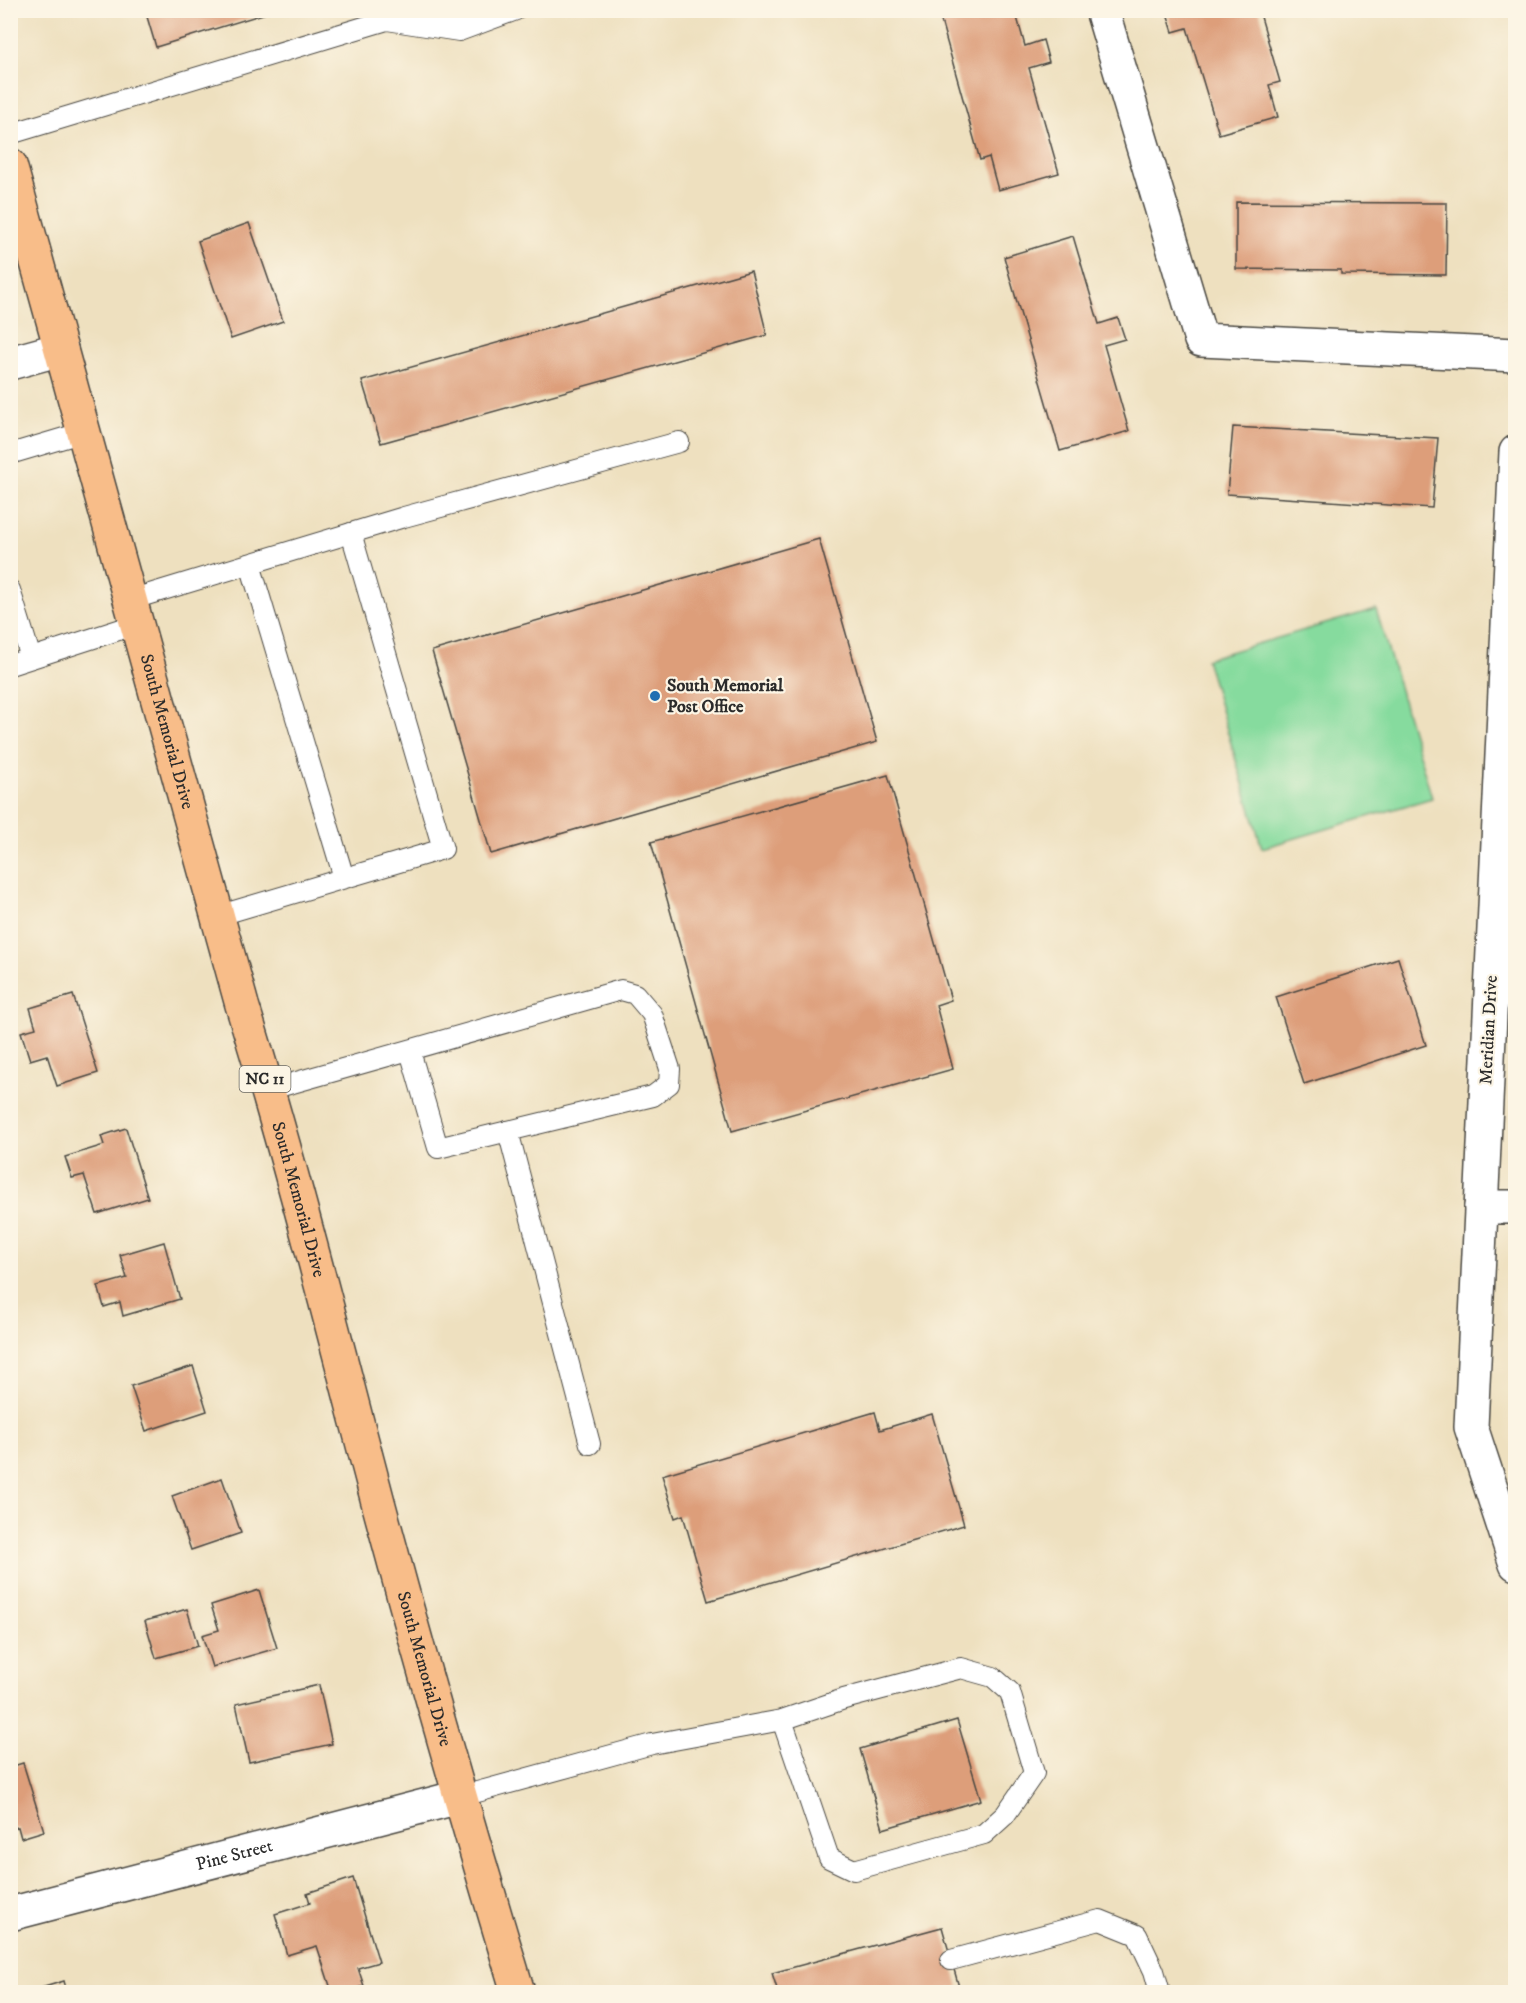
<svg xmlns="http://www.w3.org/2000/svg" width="1526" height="2003" font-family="'IM FELL DW Pica',serif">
<rect width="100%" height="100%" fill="#fcf5e5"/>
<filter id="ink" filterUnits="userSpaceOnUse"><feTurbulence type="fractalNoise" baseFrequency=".0167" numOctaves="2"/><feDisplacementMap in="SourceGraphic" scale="12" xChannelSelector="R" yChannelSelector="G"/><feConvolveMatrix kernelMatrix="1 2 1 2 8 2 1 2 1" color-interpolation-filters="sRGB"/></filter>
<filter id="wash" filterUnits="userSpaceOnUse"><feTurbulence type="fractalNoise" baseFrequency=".008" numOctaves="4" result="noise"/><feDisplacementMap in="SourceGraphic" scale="24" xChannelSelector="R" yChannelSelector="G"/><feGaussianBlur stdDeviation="1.35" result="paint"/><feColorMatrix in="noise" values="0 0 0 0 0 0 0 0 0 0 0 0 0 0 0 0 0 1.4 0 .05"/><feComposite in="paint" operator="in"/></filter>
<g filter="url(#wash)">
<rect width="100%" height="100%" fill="#eee0bf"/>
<!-- green -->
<path fill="#86db9e" stroke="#588364" stroke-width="1.5" d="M 1376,609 L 1432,798 L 1262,848 L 1206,659 Z"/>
<g id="blocks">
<!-- building -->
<g fill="#dd9e7a">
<path d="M 145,10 L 273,10 L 273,11 L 156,47 Z"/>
<path d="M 938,10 L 1015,10 L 1025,46 L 1043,40 L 1049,62 L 1029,68 L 1059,173 L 998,190 L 989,157 L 980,160 Z"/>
<path d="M 1176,10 L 1259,10 L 1280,82 L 1269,85 L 1278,117 L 1219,134 L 1187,28 L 1173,32 L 1167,13 Z"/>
<path d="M 1236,202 L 1447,203 L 1446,275 L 1341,274 L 1341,270 L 1236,269 Z"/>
<path d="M 249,223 L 283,321 L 231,339 L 198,241 Z"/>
<path d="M 1073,236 L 1099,324 L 1118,318 L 1125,339 L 1104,345 L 1129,431 L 1060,451 L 1004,257 Z"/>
<path d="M 751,271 L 767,335 L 381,443 L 362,381 Z"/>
<path d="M 1233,427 L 1438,438 L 1432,508 L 1227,494 Z"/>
<path d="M 819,539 L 877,742 L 491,854 L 432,651 Z"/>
<path d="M 888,775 L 951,1000 L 936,1005 L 953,1069 L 732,1131 L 651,842 Z"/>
<path d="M 1398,958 L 1426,1045 L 1304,1084 L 1276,997 Z"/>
<path d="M 73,995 L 98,1073 L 57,1086 L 47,1055 L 30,1060 L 21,1032 L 36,1028 L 30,1008 Z"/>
<path d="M 126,1128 L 148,1198 L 97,1214 L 84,1175 L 72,1178 L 65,1157 L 104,1145 L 101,1136 Z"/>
<path d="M 164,1242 L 180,1299 L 123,1316 L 120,1302 L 104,1307 L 98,1286 L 127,1278 L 120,1255 Z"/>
<path d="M 193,1366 L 207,1411 L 146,1431 L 131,1386 Z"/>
<path d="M 875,1412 L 880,1430 L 932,1414 L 964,1525 L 708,1601 L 683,1515 L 675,1518 L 662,1475 Z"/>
<path d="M 222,1478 L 241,1533 L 191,1550 L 172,1496 Z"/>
<path d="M 259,1590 L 277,1648 L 212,1667 L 202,1635 L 219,1630 L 211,1605 Z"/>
<path d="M 187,1609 L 198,1646 L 156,1658 L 145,1621 Z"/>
<path d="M 319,1685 L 332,1744 L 249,1762 L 236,1704 Z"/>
<path d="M 957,1720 L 981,1800 L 883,1829 L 860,1749 Z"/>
<path d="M 23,1763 L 44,1831 L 21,1838 L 18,1827 L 10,1829 L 10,1767 Z"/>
<path d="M 353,1878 L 379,1962 L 358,1968 L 364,1986 L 344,1992 L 332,1992 L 317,1946 L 287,1955 L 275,1914 L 310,1903 L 307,1893 Z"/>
<path d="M 942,1927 L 959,1987 L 937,1992 L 778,1992 L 772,1973 Z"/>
<path d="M 64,1981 L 67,1992 L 28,1992 Z"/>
</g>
</g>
</g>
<g filter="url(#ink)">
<use href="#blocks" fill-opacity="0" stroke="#484641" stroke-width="1.5"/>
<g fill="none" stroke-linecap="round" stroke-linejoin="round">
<defs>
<g id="lane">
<path d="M 10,134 L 387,20 L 459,31 L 516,10"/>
<path d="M 10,454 L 84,432"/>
<path d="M 250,564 L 344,878"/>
<path d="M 10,590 L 31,658"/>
<path d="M 130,600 L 404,517 L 679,442"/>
<path d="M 10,665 L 137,624"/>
<path d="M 217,916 L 443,849 L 351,533"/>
<path d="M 268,1090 L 621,990 L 635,994 L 652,1014 L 670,1069 L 669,1084 L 653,1096 L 438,1148 L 410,1051"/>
<path d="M 508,1131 L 590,1444"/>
<path d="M 459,1797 L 652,1744 L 782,1720 L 844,1699 L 961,1668 L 993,1677 L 1010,1692 L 1034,1773 L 1005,1815 L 984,1834 L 854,1870 L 829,1858 L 782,1720"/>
<path d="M 951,1960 L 1100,1920 L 1137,1935 L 1154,1971 L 1160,1992"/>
</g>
<g id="street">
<path d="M 1102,10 L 1201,340 L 1516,355"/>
<path d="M 10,363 L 61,349"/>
<path d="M 1516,452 L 1471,1427 L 1516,1564"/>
<path d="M 1481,1207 L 1516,1207"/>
<path id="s1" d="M 10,1914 L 459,1797"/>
</g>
<g id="primary">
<path id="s2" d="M 10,165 L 242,1005 C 293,1169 334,1336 378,1502 C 422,1666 469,1830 518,1992"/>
</g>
</defs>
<!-- lane casing -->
<use href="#lane" stroke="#484641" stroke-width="22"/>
<!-- street casing -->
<use href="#street" stroke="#484641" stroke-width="36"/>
<!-- primary casing -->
<use href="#primary" stroke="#484641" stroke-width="36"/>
<!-- lane -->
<use href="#lane" stroke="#fff" stroke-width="20"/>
<!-- street -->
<use href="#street" stroke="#fff" stroke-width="33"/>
<!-- primary -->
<use href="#primary" stroke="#f8bd89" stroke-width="33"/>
</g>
</g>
<!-- markers -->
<circle fill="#1f6fb2" stroke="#fcf5e5" stroke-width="2" cx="655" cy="696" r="6"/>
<g text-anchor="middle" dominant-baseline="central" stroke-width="4.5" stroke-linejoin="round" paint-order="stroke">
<!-- shield labels -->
<rect fill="#fcf5e5" stroke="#6a6863" stroke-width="1.5" x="239.5" y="1066" width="51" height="26" rx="4.5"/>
<g font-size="16" font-weight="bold" fill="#2b2b2b">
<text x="265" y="1079">NC 11</text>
</g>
<!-- poi labels -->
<g font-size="18" font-weight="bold" fill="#2b2b2b" stroke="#fcf5e5" text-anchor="start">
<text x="667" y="686">South Memorial<tspan x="667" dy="21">Post Office</tspan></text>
</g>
<!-- street labels -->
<g font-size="18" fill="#2b2b2b" stroke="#fcf5e5">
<text stroke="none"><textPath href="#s2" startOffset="588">South Memorial Drive</textPath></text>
<text transform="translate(1489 1030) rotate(-87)">Meridian Drive</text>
<text stroke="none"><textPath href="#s2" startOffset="1074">South Memorial Drive</textPath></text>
<text stroke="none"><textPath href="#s2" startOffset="1560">South Memorial Drive</textPath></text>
<text stroke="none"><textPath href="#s1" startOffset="232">Pine Street</textPath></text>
</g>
</g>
<!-- margin -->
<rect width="1526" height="2003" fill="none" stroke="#fcf5e5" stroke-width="36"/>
</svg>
